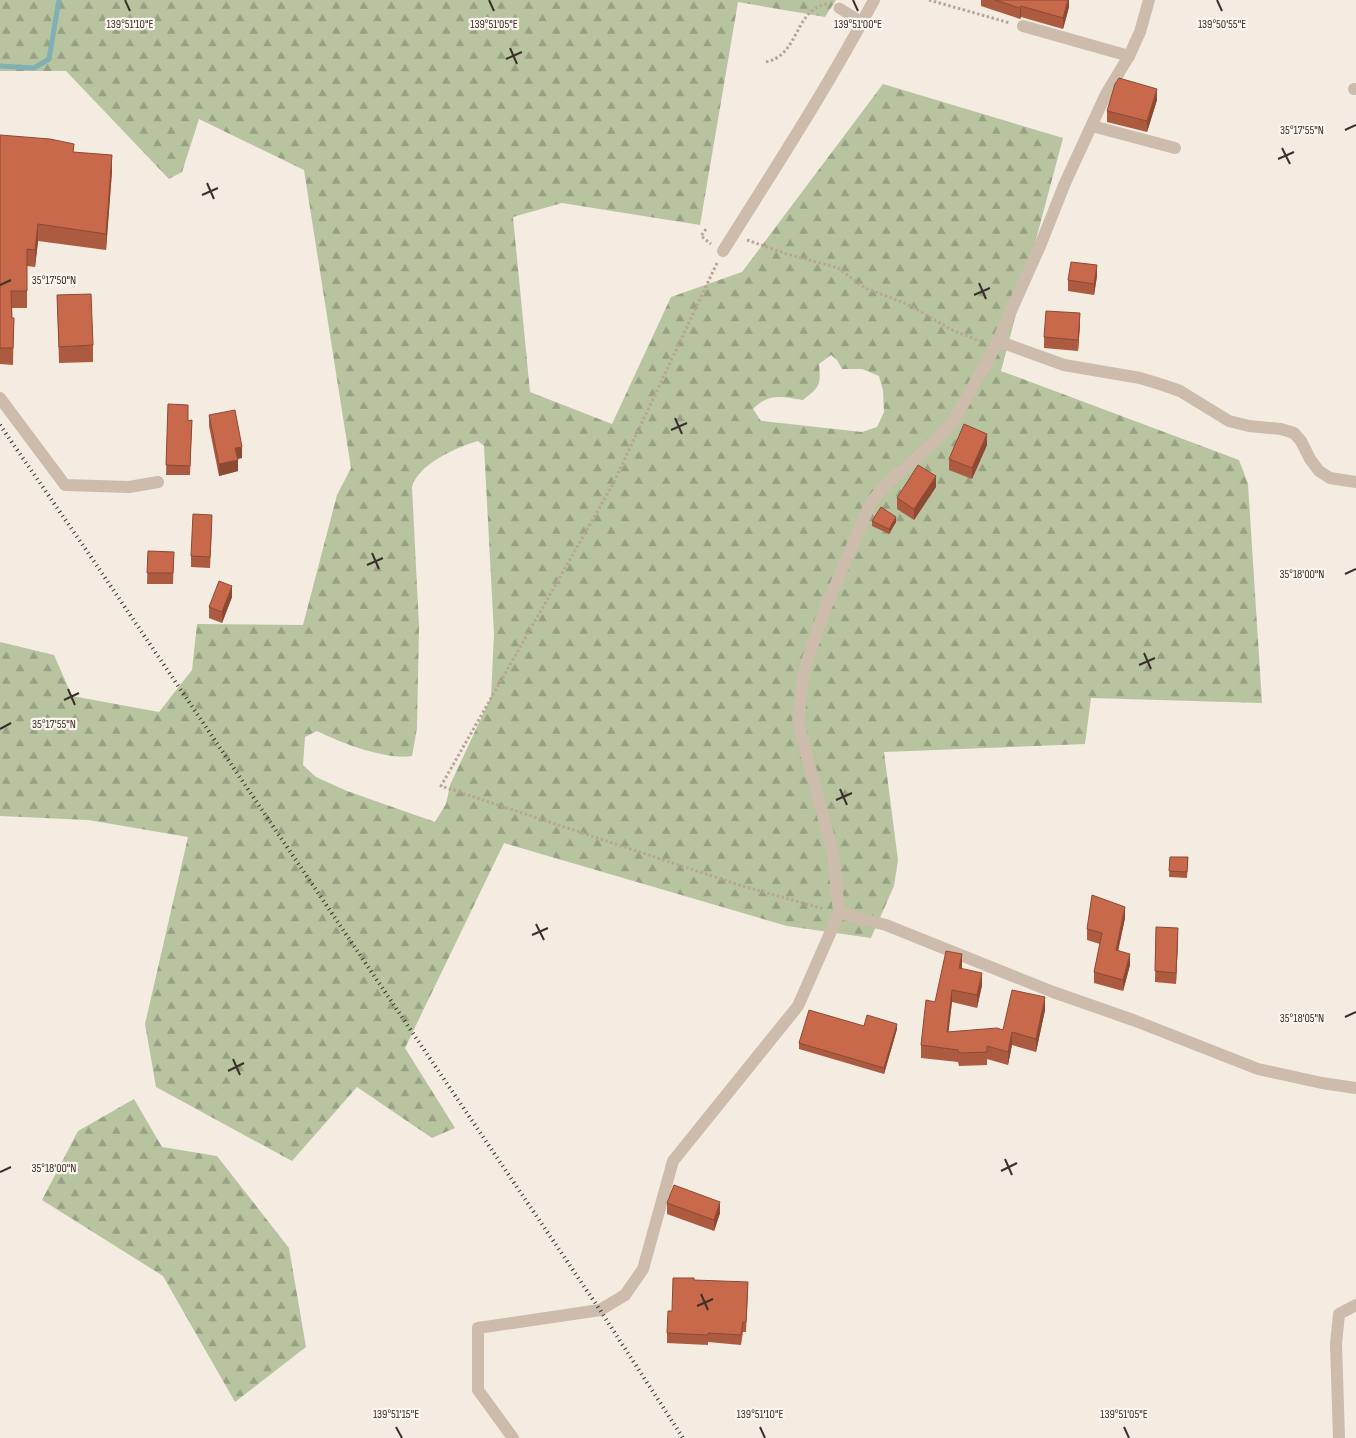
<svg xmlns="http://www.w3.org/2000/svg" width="1356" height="1438" font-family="'Sofia Sans Condensed',sans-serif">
<defs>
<pattern id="forest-firs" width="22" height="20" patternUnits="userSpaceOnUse" patternTransform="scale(1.25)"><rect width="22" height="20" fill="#b8c4a0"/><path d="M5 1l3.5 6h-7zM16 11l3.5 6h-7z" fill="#97a083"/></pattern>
</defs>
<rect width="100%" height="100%" fill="#f4ebe1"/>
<!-- forest -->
<g fill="url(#forest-firs)" fill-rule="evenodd">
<path d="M 0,0 L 836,0 L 825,17 L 738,2 L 700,225 L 562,203 L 513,217 L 530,392 L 612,424 L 671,297 L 742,272 L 883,84 L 1063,138 L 1001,371 L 1239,460 L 1248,484 L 1262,703 L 1091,698 L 1085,744 L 884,752 L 898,860 L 894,886 L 871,938 L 787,926 L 504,843 L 405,1048 L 455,1128 L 432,1138 L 357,1087 L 292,1161 L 156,1087 L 145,1024 L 188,837 L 88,820 L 0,816 L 0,642 L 54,655 L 72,696 L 159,712 L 192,670 L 197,624 L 303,625 L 337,495 L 351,468 L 304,170 L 199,119 L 182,172 L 169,179 L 66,71 L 0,71 ZM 831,355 L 837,360 L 842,369 L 862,369 L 879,376 L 883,391 L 884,412 L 877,427 L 862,432 L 761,421 L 753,409 C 769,392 783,397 803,400 C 820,387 821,385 819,364 ZM 478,441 L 484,446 L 494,634 L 491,697 L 450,785 L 446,804 L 435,822 L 347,791 L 316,777 L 303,765 L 305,737 L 317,731 C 341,743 385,760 412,756 L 417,728 L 419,626 L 412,487 C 418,464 457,447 478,441 Z"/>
<path d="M 134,1099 L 162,1147 L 217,1156 L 289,1248 L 306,1347 L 235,1402 L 163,1276 L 42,1200 L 78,1131 Z"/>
</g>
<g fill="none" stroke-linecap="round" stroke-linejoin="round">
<!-- stream -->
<path stroke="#7fb0b2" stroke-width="5" d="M 0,66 L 34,68 L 49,59 L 59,0"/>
<!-- path -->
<g stroke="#b9a596" stroke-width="3" stroke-dasharray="2.5 2.5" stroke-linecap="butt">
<path d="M 929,0 L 1010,23"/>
<path d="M 766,62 C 800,55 794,9 827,4"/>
<path d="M 706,229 L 701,236 L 711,244"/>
<path d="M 747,240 L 787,254 L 838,268 L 865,288 L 907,304 L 954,331 L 983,342"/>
<path d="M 717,263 L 613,484 L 441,786 L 739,885 L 824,909"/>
</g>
<!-- service -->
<path stroke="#cdbbac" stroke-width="11" d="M 839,8 L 862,22"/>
<!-- minor -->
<g stroke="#cdbbac" stroke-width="12">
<path d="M 1023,26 L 1129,56"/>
<path d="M 1354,89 L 1356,89"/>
<path d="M 1092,126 L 1175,148"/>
<path d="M 723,251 C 775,168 828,87 874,0"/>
<path d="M 998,341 L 1064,365 L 1140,378 L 1163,385 L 1180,391 L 1229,421 L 1249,426 L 1281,429 L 1294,433 L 1301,441 L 1310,459 L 1319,471 L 1330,478 L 1356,482"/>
<path d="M 0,398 L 65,485 L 129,487 L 158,482"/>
<path d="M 839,913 L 886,925 L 1053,992 L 1133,1020 L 1258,1069 L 1322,1083 L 1356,1088"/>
<path d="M 513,1438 L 478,1390 L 478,1328 L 600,1310 L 625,1295 L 643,1269 L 673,1161 L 798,1006 L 839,913 L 833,853 L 798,723 L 804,671 L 823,614 L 871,502 L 886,485 L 936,440 L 953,422 L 995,347 L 1040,246 L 1065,183 L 1106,94 L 1129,56 L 1140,32 L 1149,0"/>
<path d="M 1339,1438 L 1336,1344 L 1339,1314 L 1356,1305"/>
</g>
<!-- rail -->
<path stroke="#3b302b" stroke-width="4" stroke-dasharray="1 4" stroke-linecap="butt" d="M 0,425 L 91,557 L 600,1310 L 683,1438"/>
</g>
<!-- wall -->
<g fill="#ac5a40">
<path d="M 981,0 L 1069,0 L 1069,7 L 1063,29 L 1021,17 L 1020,19 L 981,6 Z"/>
<path d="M 1157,100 L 1147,132 L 1107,122 L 1107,111 Z"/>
<path d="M 0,135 L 74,152 L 112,171 L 106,250 L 38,241 L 35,267 L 27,266 L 27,308 L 12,308 L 12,318 L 14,318 L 13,365 L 0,364 Z"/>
<path d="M 1097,276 L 1094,295 L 1068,291 L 1068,280 Z"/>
<path d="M 57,295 L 93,345 L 93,362 L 59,363 Z"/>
<path d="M 1080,324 L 1078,351 L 1044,348 L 1044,337 Z"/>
<path d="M 168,404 L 188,421 L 192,420 L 190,475 L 166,475 Z"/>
<path d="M 209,415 L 242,458 L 237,459 L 238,471 L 219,476 L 209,426 Z"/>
<path d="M 987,445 L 972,479 L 949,470 L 949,459 Z"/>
<path d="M 936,487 L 914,520 L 897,509 L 897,498 Z"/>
<path d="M 872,521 L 896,522 L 889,534 L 872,526 Z"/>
<path d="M 212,526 L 210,568 L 191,567 L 191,556 Z"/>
<path d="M 148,551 L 174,552 L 173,584 L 147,584 Z"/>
<path d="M 232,597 L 222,623 L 209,618 L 209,607 Z"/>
<path d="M 1170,857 L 1188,857 L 1187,878 L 1169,877 Z"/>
<path d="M 1125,918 L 1118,950 L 1130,965 L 1123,991 L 1094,983 L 1094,972 L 1100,944 L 1087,940 L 1087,929 Z"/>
<path d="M 1156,927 L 1178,939 L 1176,984 L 1155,982 Z"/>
<path d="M 962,967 L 962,968 L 982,985 L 977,1008 L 952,1002 L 948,1032 L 1003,1030 L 1045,1010 L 1036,1052 L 1012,1045 L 1008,1065 L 987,1059 L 987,1065 L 959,1066 L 958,1062 L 921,1058 L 921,1045 L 935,1002 Z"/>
<path d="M 897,1029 L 884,1074 L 799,1049 L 799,1043 Z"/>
<path d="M 667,1203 L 720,1213 L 714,1231 L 667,1214 Z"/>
<path d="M 694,1280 L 748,1292 L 746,1332 L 743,1332 L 741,1345 L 708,1342 L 708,1345 L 667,1343 L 667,1333 L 672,1311 Z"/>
</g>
<!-- shaded-wall -->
<g fill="#8c4a34">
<path d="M 1068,0 L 1069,0 L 1069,7 L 1063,29 L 1063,18 Z"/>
<path d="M 1021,6 L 1021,17 L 1020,19 L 1020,8 Z"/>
<path d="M 1157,89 L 1157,100 L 1147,132 L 1147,121 Z"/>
<path d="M 112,155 L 112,171 L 106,250 L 106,234 Z"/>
<path d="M 38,224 L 38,241 L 35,267 L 35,250 Z"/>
<path d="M 1097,265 L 1097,276 L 1094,295 L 1094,284 Z"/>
<path d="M 1080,313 L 1080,324 L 1078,351 L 1078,340 Z"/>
<path d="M 987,434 L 987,445 L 972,479 L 972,468 Z"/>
<path d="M 242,447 L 242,458 L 235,459 L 235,448 Z"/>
<path d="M 238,460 L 238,471 L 219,476 L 219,464 Z"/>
<path d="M 936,476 L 936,487 L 914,520 L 914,509 Z"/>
<path d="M 896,517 L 896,522 L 889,534 L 889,529 Z"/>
<path d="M 232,586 L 232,597 L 222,623 L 222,612 Z"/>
<path d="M 1125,907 L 1125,918 L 1116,961 L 1116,950 Z"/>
<path d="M 1178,928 L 1178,939 L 1176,984 L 1176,973 Z"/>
<path d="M 962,954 L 962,967 L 959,980 L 959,968 Z"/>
<path d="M 1130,954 L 1130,965 L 1123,991 L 1123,980 Z"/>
<path d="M 982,973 L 982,985 L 977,1008 L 977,995 Z"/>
<path d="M 952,990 L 952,1002 L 947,1045 L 947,1032 Z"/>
<path d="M 1045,997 L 1045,1010 L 1036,1052 L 1036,1039 Z"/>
<path d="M 897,1024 L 897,1029 L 884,1074 L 884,1068 Z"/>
<path d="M 1012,1032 L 1012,1045 L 1008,1065 L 1008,1052 Z"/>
<path d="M 720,1202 L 720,1213 L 714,1231 L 714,1220 Z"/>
</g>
<!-- building -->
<g fill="#c8694b" stroke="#8c4a34">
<path d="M 995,0 L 1068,0 L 1063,18 L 1021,6 L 1020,8 Z"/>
<path d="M 1119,78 L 1157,89 L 1147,121 L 1107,111 L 1115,84 Z"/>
<path d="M 0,135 L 50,139 L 74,144 L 73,152 L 112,155 L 106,234 L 38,224 L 35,250 L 27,249 L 27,291 L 11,291 L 12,318 L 14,318 L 13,348 L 0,348 Z"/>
<path d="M 1071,262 L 1097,265 L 1094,284 L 1068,280 Z"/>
<path d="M 91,294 L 93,345 L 59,347 L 57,295 Z"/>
<path d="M 1046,311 L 1080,313 L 1078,340 L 1044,337 Z"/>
<path d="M 168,404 L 188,405 L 188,421 L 192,420 L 190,466 L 166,465 Z"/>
<path d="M 235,410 L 242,447 L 235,448 L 238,460 L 219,464 L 209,415 Z"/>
<path d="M 964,424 L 987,434 L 972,468 L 949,459 Z"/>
<path d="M 918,465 L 936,476 L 914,509 L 897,498 Z"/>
<path d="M 881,507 L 896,517 L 889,529 L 872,521 Z"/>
<path d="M 193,514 L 212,515 L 210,557 L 191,556 Z"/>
<path d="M 148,551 L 174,552 L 173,573 L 147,573 Z"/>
<path d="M 219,581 L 232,586 L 222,612 L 209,607 Z"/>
<path d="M 1170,857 L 1188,857 L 1187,872 L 1169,871 Z"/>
<path d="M 1092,895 L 1125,907 L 1116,950 L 1130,954 L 1123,980 L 1094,972 L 1102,933 L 1087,929 Z"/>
<path d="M 1156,927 L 1178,928 L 1176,973 L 1155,971 Z"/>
<path d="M 946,951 L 962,954 L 959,968 L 982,973 L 977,995 L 952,990 L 947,1032 L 997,1028 L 1003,1030 L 1012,990 L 1045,997 L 1036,1039 L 1012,1032 L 1008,1052 L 987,1046 L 987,1052 L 959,1053 L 958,1050 L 921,1045 L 926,1000 L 935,1002 Z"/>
<path d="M 809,1010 L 864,1026 L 867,1015 L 897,1024 L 884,1068 L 799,1043 Z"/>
<path d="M 674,1185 L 720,1202 L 714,1220 L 667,1203 Z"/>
<path d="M 673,1278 L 694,1278 L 694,1280 L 748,1282 L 746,1322 L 743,1322 L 741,1335 L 708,1333 L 708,1335 L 667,1333 L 668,1311 L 672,1311 Z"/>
</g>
<!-- ticks -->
<path fill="none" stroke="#3b302b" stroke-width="2" d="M 125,0 L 130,11M 489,0 L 494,11M 853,0 L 858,11M 1217,0 L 1222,11M 510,48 L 517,64M 506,59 L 522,52M 1345,130 L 1356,125M 1282,148 L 1290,164M 1278,159 L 1294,152M 207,183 L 214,199M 202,195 L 218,188M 979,283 L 986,299M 0,285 L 11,280M 974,295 L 990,288M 675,418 L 682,434M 671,430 L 687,423M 372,553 L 379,569M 367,565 L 383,558M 1345,574 L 1356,569M 1144,653 L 1151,669M 1139,665 L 1155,658M 68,689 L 75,705M 64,700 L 79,693M 0,729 L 11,723M 840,789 L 847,805M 836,800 L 852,793M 536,924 L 544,940M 532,935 L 548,928M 1345,1017 L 1356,1012M 233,1059 L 240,1075M 228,1071 L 244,1063M 1005,1159 L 1012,1175M 1001,1171 L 1017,1163M 0,1172 L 11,1167M 701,1294 L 708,1310M 697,1306 L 713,1299M 396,1427 L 402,1438M 760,1427 L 765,1438M 1124,1427 L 1129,1438"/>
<g font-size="12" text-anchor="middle" fill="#3b302b" stroke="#fbf5ee" stroke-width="4.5" stroke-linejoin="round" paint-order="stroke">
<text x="130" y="28">139°51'10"E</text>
<text x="494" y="28">139°51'05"E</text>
<text x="858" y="28">139°51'00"E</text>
<text x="1222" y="28">139°50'55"E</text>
<text x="1302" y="134">35°17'55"N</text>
<text x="54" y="284">35°17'50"N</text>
<text x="1302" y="578">35°18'00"N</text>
<text x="54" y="728">35°17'55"N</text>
<text x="1302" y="1022">35°18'05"N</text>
<text x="54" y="1172">35°18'00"N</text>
<text x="396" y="1418">139°51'15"E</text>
<text x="760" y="1418">139°51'10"E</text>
<text x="1124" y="1418">139°51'05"E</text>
</g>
</svg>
